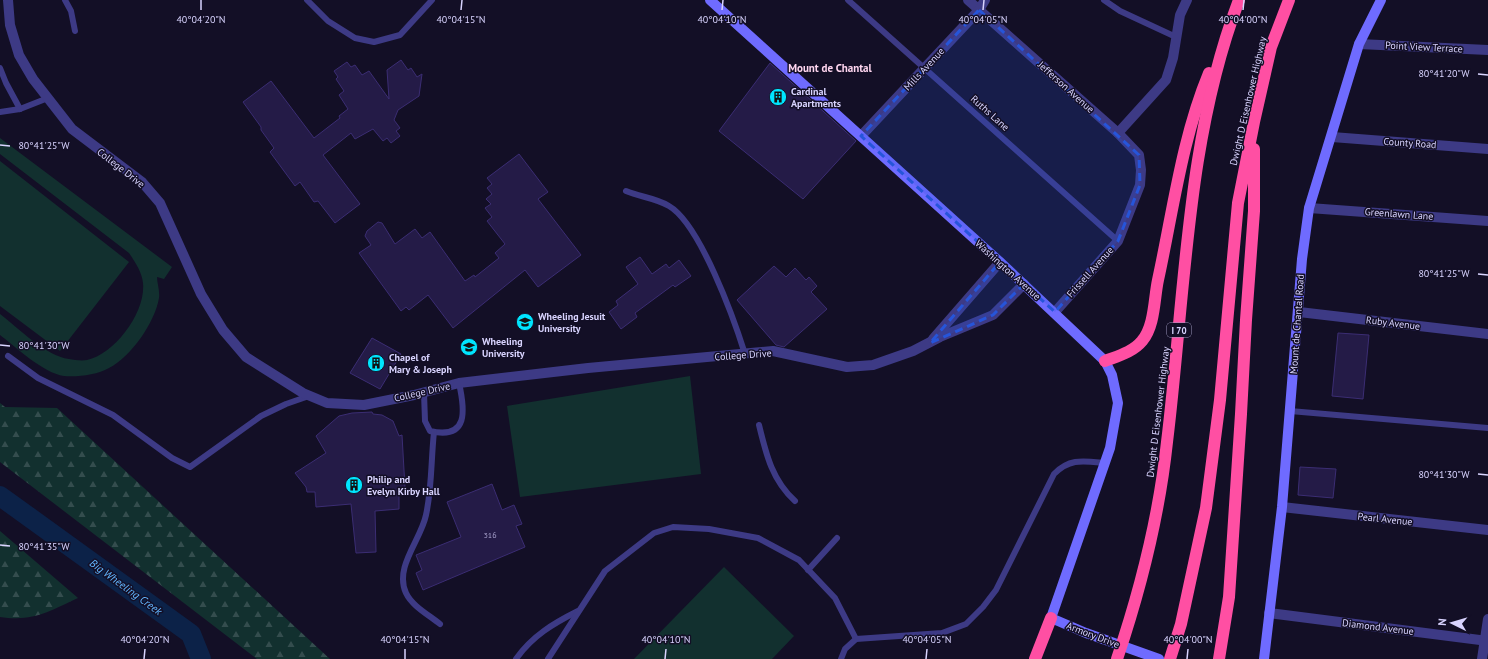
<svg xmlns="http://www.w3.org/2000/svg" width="1488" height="659" font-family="'PT Sans',sans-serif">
<defs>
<pattern id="forest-firs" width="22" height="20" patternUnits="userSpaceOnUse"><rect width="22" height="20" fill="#12302f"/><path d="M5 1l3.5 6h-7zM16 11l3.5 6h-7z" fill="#344d4e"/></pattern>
</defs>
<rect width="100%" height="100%" fill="#130f26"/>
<!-- forest -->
<g fill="url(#forest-firs)">
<path d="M 0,403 L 5,407 L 57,408 L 330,659 L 257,659 L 0,462 Z"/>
<path d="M 0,531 L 78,598 C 49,611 34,622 0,617 Z"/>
</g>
<!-- pitch -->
<g fill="#12302f">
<path d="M 0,138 L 172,267 L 164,279 L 157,277 C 157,283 160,291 159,298 C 155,322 131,357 109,368 C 97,375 78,377 64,376 C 43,373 16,347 0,335 L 0,314 C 18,328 46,356 69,359 C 74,360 82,361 87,360 C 115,354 146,312 143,283 C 142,272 135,262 129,253 L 0,154 Z"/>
<path d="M 0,161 L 129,262 L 60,351 L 0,306 Z"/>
<path d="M 690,376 L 701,474 L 520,497 L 507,406 Z"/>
<path d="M 724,567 L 794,636 L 772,659 L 634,659 Z"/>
</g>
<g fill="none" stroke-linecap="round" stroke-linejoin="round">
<!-- river -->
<path stroke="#0c2248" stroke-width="20" d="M 0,496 L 191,634 L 201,659"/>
</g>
<!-- building -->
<g fill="#241b47" stroke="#3b2d73">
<path d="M 401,60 L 408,70 L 411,68 L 417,77 L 422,74 L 419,96 L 398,110 L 394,120 L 400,128 L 396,131 L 400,136 L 391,143 L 387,138 L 383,141 L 373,129 L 355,139 L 351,133 L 323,155 L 360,204 L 335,223 L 318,201 L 314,202 L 300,182 L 295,186 L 270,152 L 274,148 L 261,130 L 261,127 L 243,102 L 271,81 L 314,138 L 340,118 L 339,116 L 348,109 L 339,95 L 344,91 L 336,79 L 338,77 L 334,71 L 347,62 L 351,67 L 355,65 L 362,75 L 369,71 L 389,99 L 387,70 Z"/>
<path d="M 770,63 L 856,141 L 803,199 L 719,131 Z"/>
<path d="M 519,154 L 548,192 L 538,199 L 581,255 L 538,287 L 525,270 L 453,328 L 428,295 L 409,310 L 406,307 L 401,311 L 359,253 L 371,245 L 365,236 L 367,231 L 378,222 L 382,223 L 395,244 L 415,229 L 422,238 L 430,232 L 465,281 L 474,275 L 475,277 L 499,258 L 495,253 L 505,244 L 487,221 L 492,217 L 485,208 L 491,204 L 486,199 L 492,194 L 487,188 L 492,184 L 487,178 Z"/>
<path d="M 640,257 L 652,274 L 666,264 L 669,268 L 679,260 L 691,276 L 675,287 L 673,285 L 635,313 L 637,317 L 621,329 L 609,312 L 618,305 L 616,301 L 638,284 L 626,267 Z"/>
<path d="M 774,266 L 786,277 L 795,268 L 806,280 L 809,277 L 817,286 L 811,292 L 827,309 L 784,347 L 776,345 L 737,300 Z"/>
<path d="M 1338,333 L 1369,335 L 1363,399 L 1332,396 Z"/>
<path d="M 372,338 L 401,354 L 380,389 L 350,373 Z"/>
<path d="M 372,412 L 373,414 L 382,415 L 393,421 L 399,436 L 402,435 L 405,488 L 399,489 L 399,509 L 375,511 L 376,552 L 356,553 L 351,504 L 316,507 L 315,492 L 307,492 L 306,487 L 295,473 L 326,453 L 316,436 L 339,416 L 352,413 Z"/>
<path d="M 1300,467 L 1336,469 L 1333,498 L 1298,495 Z"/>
<path d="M 492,484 L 502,510 L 514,505 L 522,524 L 516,526 L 525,547 L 423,590 L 416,573 L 422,570 L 416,555 L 461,537 L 447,502 Z"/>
</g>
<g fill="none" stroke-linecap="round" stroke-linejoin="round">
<!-- lane -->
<g stroke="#3d3a85" stroke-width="6">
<path d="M 65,0 L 71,11 L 75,31"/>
<path d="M 307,0 L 328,21 L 355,38 L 374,42 L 400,35 L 432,0"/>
<path d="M 848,0 L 1118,241"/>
<path d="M 1104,0 L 1120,11 L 1176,37"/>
<path d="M 0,68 L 6,83 L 20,109"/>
<path d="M 0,112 L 20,109 L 48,98"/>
<path d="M 626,191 C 640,197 656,198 669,206 C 700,224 734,319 745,354"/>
<path d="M 8,356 L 38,378 L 113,415 L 172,458 L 190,467 L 261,416 L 286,404 L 309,396"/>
<path d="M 424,393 L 425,421 L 430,431 C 469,440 465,410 459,383"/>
<path d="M 1290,411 L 1488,428"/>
<path d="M 759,425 C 766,454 772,480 795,501"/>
<path d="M 434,432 C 431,459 432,488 426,515 C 421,540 394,567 406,593 C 412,606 429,615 440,624"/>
<path d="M 808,570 L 837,538"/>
<path d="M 516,659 C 532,636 554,623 578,611"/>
<path d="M 548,659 L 605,571 L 654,533 L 673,527 L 709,529 L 758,538 L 799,560 L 835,598 L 856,639"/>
<path d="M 841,659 L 845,649 L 856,639 L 942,633 L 966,624 L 983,607 L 996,590 L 1054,474 C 1070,458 1083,461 1105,463"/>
</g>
<!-- street -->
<g stroke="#3d3a85" stroke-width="10">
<path d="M 8,0 L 10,25 L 19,55 L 33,79 L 72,129 L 142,182 L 160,203 L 201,294 L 223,330 L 246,357 L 303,393 L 327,403 L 364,405 L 414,395 L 459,383 L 588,368 L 773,351 L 847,367 L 873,365 L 913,351 L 940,337 L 993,315 L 1024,284"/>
<path d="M 968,0 L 1118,133 L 1139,155 L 1141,170 L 1140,185 L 1118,241 L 1055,312"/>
<path d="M 1359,44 L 1488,50"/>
<path d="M 1118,133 L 1166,80 L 1173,58 L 1180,15 L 1187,0"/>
<path d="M 861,136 L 979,10 L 985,0"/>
<path d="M 1332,137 L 1488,149"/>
<path d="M 1309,208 L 1488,221"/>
<path d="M 1299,312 L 1488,334"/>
<path d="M 933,339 L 1000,262"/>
<path d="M 1282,507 L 1488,530"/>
<path d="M 1269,613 L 1488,641"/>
<path d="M 1482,659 L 1488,619"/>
</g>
<!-- secondary -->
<g stroke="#6f6bff" stroke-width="10">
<path d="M 710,0 L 1000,262 L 1105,361 L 1112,375 L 1118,403 L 1110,448 L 1051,618 L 1086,633 L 1159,659"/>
<path d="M 1264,659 L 1282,507 L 1302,259 L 1309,208 L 1359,44 L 1381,0"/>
</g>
<!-- highway -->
<g stroke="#ff4fa3" stroke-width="12">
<path d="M 1105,361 C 1118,356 1133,352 1142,341 C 1155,326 1154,298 1158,280 C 1173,211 1182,138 1209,73"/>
<path d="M 1035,659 L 1051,618"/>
<path d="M 1117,659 C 1141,588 1159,517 1167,442 C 1185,296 1186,138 1239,0"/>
<path d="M 1170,659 L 1181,624 L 1206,508 L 1220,400 L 1238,203 L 1254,122 L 1271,47 L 1289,0"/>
<path d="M 1219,659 L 1229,597 L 1241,414 L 1246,320 L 1254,211 L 1254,149"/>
</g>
</g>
<!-- marked area -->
<path fill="#2655da" fill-opacity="0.2" stroke="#2655da" stroke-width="3" stroke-dasharray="8 5" stroke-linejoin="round" d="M 979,10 L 1139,155 L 1140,185 L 1118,241 L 1055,312 L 1024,284 L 993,315 L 930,343 L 1000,262 L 861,136 Z"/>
<!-- ticks -->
<path fill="none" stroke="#d9d4ff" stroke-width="1.5" d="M 201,10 L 201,0M 461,10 L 462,0M 722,10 L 723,0M 983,10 L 984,0M 1243,10 L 1244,0M 1478,74 L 1488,75M 0,145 L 10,146M 1478,274 L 1488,275M 0,345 L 10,346M 1478,474 L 1488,475M 0,545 L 10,546M 144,659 L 145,649M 405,659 L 405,649M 665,659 L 666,649M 926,659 L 927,649M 1187,659 L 1188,649"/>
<!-- icons -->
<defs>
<symbol id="building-disc" viewBox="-11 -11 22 22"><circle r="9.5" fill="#00e5ff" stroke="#130f26"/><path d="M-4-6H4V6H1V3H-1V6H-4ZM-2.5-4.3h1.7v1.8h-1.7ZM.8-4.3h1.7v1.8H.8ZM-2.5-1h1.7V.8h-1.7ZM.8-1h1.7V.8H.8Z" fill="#111"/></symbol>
<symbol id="school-disc" viewBox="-11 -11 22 22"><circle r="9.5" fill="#00e5ff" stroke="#130f26"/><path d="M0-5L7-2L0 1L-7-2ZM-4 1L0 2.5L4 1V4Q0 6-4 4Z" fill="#111"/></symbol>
<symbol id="university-disc" viewBox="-11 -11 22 22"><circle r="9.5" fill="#00e5ff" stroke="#130f26"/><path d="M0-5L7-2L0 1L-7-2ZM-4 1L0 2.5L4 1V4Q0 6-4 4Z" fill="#111"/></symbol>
</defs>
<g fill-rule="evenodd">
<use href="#building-disc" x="768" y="87" width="20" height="20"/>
<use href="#school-disc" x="515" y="312" width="20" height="20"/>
<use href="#university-disc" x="459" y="337" width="20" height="20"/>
<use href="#building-disc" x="366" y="353" width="20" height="20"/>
<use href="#building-disc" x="344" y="475" width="20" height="20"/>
</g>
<g text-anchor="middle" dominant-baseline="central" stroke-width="3" stroke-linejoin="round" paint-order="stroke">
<!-- number labels -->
<g font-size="8" fill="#aca6d1">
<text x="490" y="535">316</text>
</g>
<!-- shield labels -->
<rect fill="#130f26" stroke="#9e99be" stroke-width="1" x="1167" y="323" width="24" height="14" rx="3"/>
<g font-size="9" font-weight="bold" fill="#d9d4ff">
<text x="1179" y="330">I 70</text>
</g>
<!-- street labels -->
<g font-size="10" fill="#d9d4ff" stroke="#130f26">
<text transform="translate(1424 47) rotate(3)">Point View Terrace</text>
<text transform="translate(924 69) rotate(-47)">Mills Avenue</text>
<text transform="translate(1066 87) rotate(42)">Jefferson Avenue</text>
<text transform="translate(1248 101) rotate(-77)">Dwight D Eisenhower Highway</text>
<text transform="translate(990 113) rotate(42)">Ruths Lane</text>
<text transform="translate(1410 143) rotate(4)">County Road</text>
<text transform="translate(121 168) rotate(38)">College Drive</text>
<text transform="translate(1399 214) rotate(4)">Greenlawn Lane</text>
<text transform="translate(1008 270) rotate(42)">Washington Avenue</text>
<text transform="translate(1090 272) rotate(-48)">Frissell Avenue</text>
<text transform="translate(1393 323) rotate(7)">Ruby Avenue</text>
<text transform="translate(1297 324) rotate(-86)">Mount de Chantal Road</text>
<text transform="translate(743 355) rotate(-4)">College Drive</text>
<text transform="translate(422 392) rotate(-13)">College Drive</text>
<text transform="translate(1158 412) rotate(-83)">Dwight D Eisenhower Highway</text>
<text transform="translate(1385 519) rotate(6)">Pearl Avenue</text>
<text transform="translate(1378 627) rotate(7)">Diamond Avenue</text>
<text transform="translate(1093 635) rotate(21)">Armory Drive</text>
</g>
<!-- poi labels -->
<g font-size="10" font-weight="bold" fill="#d9d4ff" stroke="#130f26" text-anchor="start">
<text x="791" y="91">Cardinal<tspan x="791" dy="12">Apartments</tspan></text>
<text x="538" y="316">Wheeling Jesuit<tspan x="538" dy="12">University</tspan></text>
<text x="482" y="341">Wheeling<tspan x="482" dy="12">University</tspan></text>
<text x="389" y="357">Chapel of<tspan x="389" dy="12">Mary &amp; Joseph</tspan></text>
<text x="367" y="479">Philip and<tspan x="367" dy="12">Evelyn Kirby Hall</tspan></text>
</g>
<!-- neighbourhood labels -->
<g font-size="11" font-weight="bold" fill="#ffd6f0" stroke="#130f26">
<text x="830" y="68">Mount de Chantal</text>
</g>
<!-- water labels -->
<g font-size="11" font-style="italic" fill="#62b6ff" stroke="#130f26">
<text transform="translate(126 587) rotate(36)">Big Wheeling Creek</text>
</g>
</g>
<g font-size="10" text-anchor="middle" fill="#d9d4ff" stroke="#130f26" stroke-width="3" stroke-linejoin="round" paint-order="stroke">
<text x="201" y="23">40°04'20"N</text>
<text x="461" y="23">40°04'15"N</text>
<text x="722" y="23">40°04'10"N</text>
<text x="983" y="23">40°04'05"N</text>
<text x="1243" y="23">40°04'00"N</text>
<text x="1444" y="77">80°41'20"W</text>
<text x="44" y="149">80°41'25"W</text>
<text x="1444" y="277">80°41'25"W</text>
<text x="44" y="349">80°41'30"W</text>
<text x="1444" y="478">80°41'30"W</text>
<text x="44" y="550">80°41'35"W</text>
<text x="145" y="643">40°04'20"N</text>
<text x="405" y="643">40°04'15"N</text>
<text x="666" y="643">40°04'10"N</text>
<text x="927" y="643">40°04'05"N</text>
<text x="1188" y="643">40°04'00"N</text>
</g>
<!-- north arrow -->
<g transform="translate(1452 623) rotate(275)" stroke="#130f26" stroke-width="3" paint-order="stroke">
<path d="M0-3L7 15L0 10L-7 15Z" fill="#d9d4ff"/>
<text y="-6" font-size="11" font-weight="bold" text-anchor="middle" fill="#d9d4ff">N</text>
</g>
</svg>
